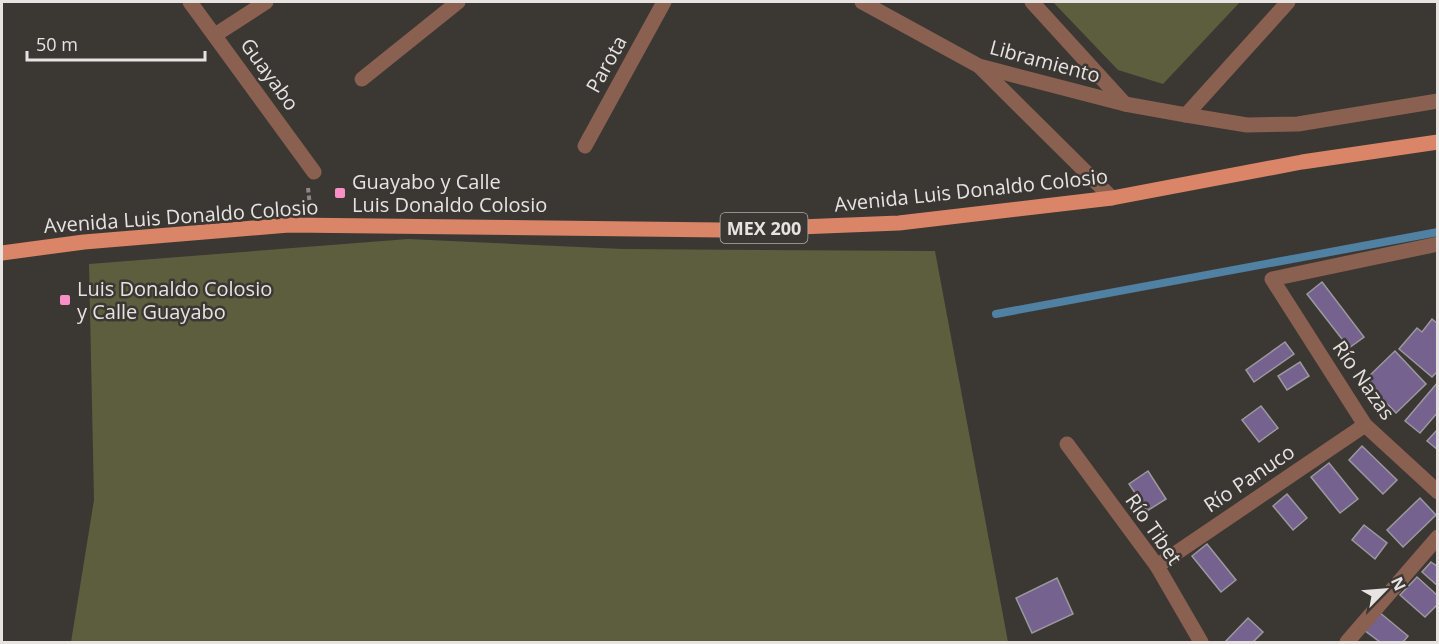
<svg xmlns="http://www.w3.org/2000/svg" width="1439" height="644" font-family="'Open Sans',sans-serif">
<rect width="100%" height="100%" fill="#3b3733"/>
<!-- green -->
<g fill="#5c5e3d">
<path d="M 1053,2 L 1052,2 L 1240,2 L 1163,84 L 1118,70 Z"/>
<path d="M 408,239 L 623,249 L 935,251 L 1008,642 L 71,642 L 94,500 L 89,264 Z"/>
</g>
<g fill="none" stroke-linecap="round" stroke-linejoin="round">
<!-- stream -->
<path stroke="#5080a2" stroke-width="8" d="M 996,314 L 1438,232"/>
</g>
<!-- building -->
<g fill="#76628f" stroke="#9b999e" stroke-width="1.5">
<path d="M 1322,282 L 1364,337 L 1349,348 L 1307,294 Z"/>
<path d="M 1432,319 L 1438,324 L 1438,371 L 1432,377 L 1399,349 L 1417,328 L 1422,332 Z"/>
<path d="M 1285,342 L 1294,354 L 1254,382 L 1246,370 Z"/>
<path d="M 1395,351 L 1426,384 L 1396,413 L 1365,380 Z"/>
<path d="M 1300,362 L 1309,376 L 1287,390 L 1278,376 Z"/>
<path d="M 1438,382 L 1438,412 L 1420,433 L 1405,421 Z"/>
<path d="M 1261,406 L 1278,428 L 1259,442 L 1242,420 Z"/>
<path d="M 1438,429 L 1438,450 L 1427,441 Z"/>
<path d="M 1362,446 L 1397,480 L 1383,494 L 1349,460 Z"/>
<path d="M 1329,463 L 1358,499 L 1340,513 L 1311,477 Z"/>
<path d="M 1148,471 L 1166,499 L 1147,511 L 1129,484 Z"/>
<path d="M 1287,494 L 1307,518 L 1293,530 L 1273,506 Z"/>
<path d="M 1420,498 L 1436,515 L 1403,547 L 1387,530 Z"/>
<path d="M 1364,525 L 1387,543 L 1375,559 L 1352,540 Z"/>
<path d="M 1207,544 L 1236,580 L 1221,592 L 1192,556 Z"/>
<path d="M 1431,562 L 1438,567 L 1438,586 L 1422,572 Z"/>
<path d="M 1417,577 L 1438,596 L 1438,604 L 1425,617 L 1400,595 Z"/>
<path d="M 1057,578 L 1073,614 L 1032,633 L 1016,598 Z"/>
<path d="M 1379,612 L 1408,636 L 1403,642 L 1380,642 L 1364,630 Z"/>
<path d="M 1248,618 L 1263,632 L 1253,642 L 1225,642 Z"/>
</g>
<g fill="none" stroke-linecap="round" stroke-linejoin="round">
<!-- path -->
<path stroke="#8c8885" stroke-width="4" stroke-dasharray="4.5 3" stroke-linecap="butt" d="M 308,188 L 310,206"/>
<!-- minor -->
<g stroke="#8a6051" stroke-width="15">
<path d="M 190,2 L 314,172"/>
<path d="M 862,2 L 979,66 L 1125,104 L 1186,115 L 1288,2"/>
<path d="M 1032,2 L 1125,104"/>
<path d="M 215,35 L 266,2"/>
<path d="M 980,67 L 1112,198"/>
<path d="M 362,79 L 458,2"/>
<path d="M 1186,115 L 1247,125 L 1298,124 L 1438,101"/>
<path d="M 585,146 L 664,2"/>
<path d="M 1438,244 L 1272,279 L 1365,425 L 1438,492"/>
<path d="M 1067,444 L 1157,566 L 1201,642"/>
<path d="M 1157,566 L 1365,425"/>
<path d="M 1347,642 L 1438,537"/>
</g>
<!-- major -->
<path stroke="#da8468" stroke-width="15" d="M 2,253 L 84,242 L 289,225 L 722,230 L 899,223 L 1112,198 L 1302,162 L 1438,142"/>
</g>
<!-- markers -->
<g fill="#f98fc8" stroke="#3b3733" stroke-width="2">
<rect x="334" y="187" width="12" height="12" rx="3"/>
<rect x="59" y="294" width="12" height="12" rx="3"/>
</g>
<g text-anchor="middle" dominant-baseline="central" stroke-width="5" stroke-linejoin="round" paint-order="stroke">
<!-- shield labels -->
<rect fill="#3b3733" stroke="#b3afad" stroke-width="1.5" x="720.5" y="213" width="87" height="30" rx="4.5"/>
<g font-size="18" font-weight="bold" fill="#e6e3e1">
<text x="764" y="228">MEX 200</text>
</g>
<!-- street labels -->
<g font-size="20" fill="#e6e3e1" stroke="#3b3733">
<text transform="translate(1045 61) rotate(15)">Libramiento</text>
<text transform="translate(606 64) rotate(-61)">Parota</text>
<text transform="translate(270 74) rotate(54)">Guayabo</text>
<text transform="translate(971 190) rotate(-6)">Avenida Luis Donaldo Colosio</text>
<text transform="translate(181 216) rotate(-4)">Avenida Luis Donaldo Colosio</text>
<text transform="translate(1364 380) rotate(55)">Río Nazas</text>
<text transform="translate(1249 478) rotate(-34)">Río Panuco</text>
<text transform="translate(1154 529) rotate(55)">Río Tibet</text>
</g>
<!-- poi labels -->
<g font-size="20" fill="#e6e3e1" stroke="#3b3733" text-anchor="start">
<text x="352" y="181">Guayabo y Calle<tspan x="352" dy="23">Luis Donaldo Colosio</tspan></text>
<text x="77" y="288">Luis Donaldo Colosio<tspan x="77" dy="23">y Calle Guayabo</tspan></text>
</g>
</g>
<!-- border -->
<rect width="1439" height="644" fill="none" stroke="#e6e3e1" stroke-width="6"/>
<!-- north arrow -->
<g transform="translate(1385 590) rotate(65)" stroke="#3b3733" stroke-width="4.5" paint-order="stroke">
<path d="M0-4.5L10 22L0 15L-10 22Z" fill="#e6e3e1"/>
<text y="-9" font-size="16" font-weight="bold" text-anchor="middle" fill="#e6e3e1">N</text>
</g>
<!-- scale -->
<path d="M27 51v9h178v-9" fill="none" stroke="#e6e3e1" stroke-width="3"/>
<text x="36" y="51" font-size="18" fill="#e6e3e1" stroke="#3b3733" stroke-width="4.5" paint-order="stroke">50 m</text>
</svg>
